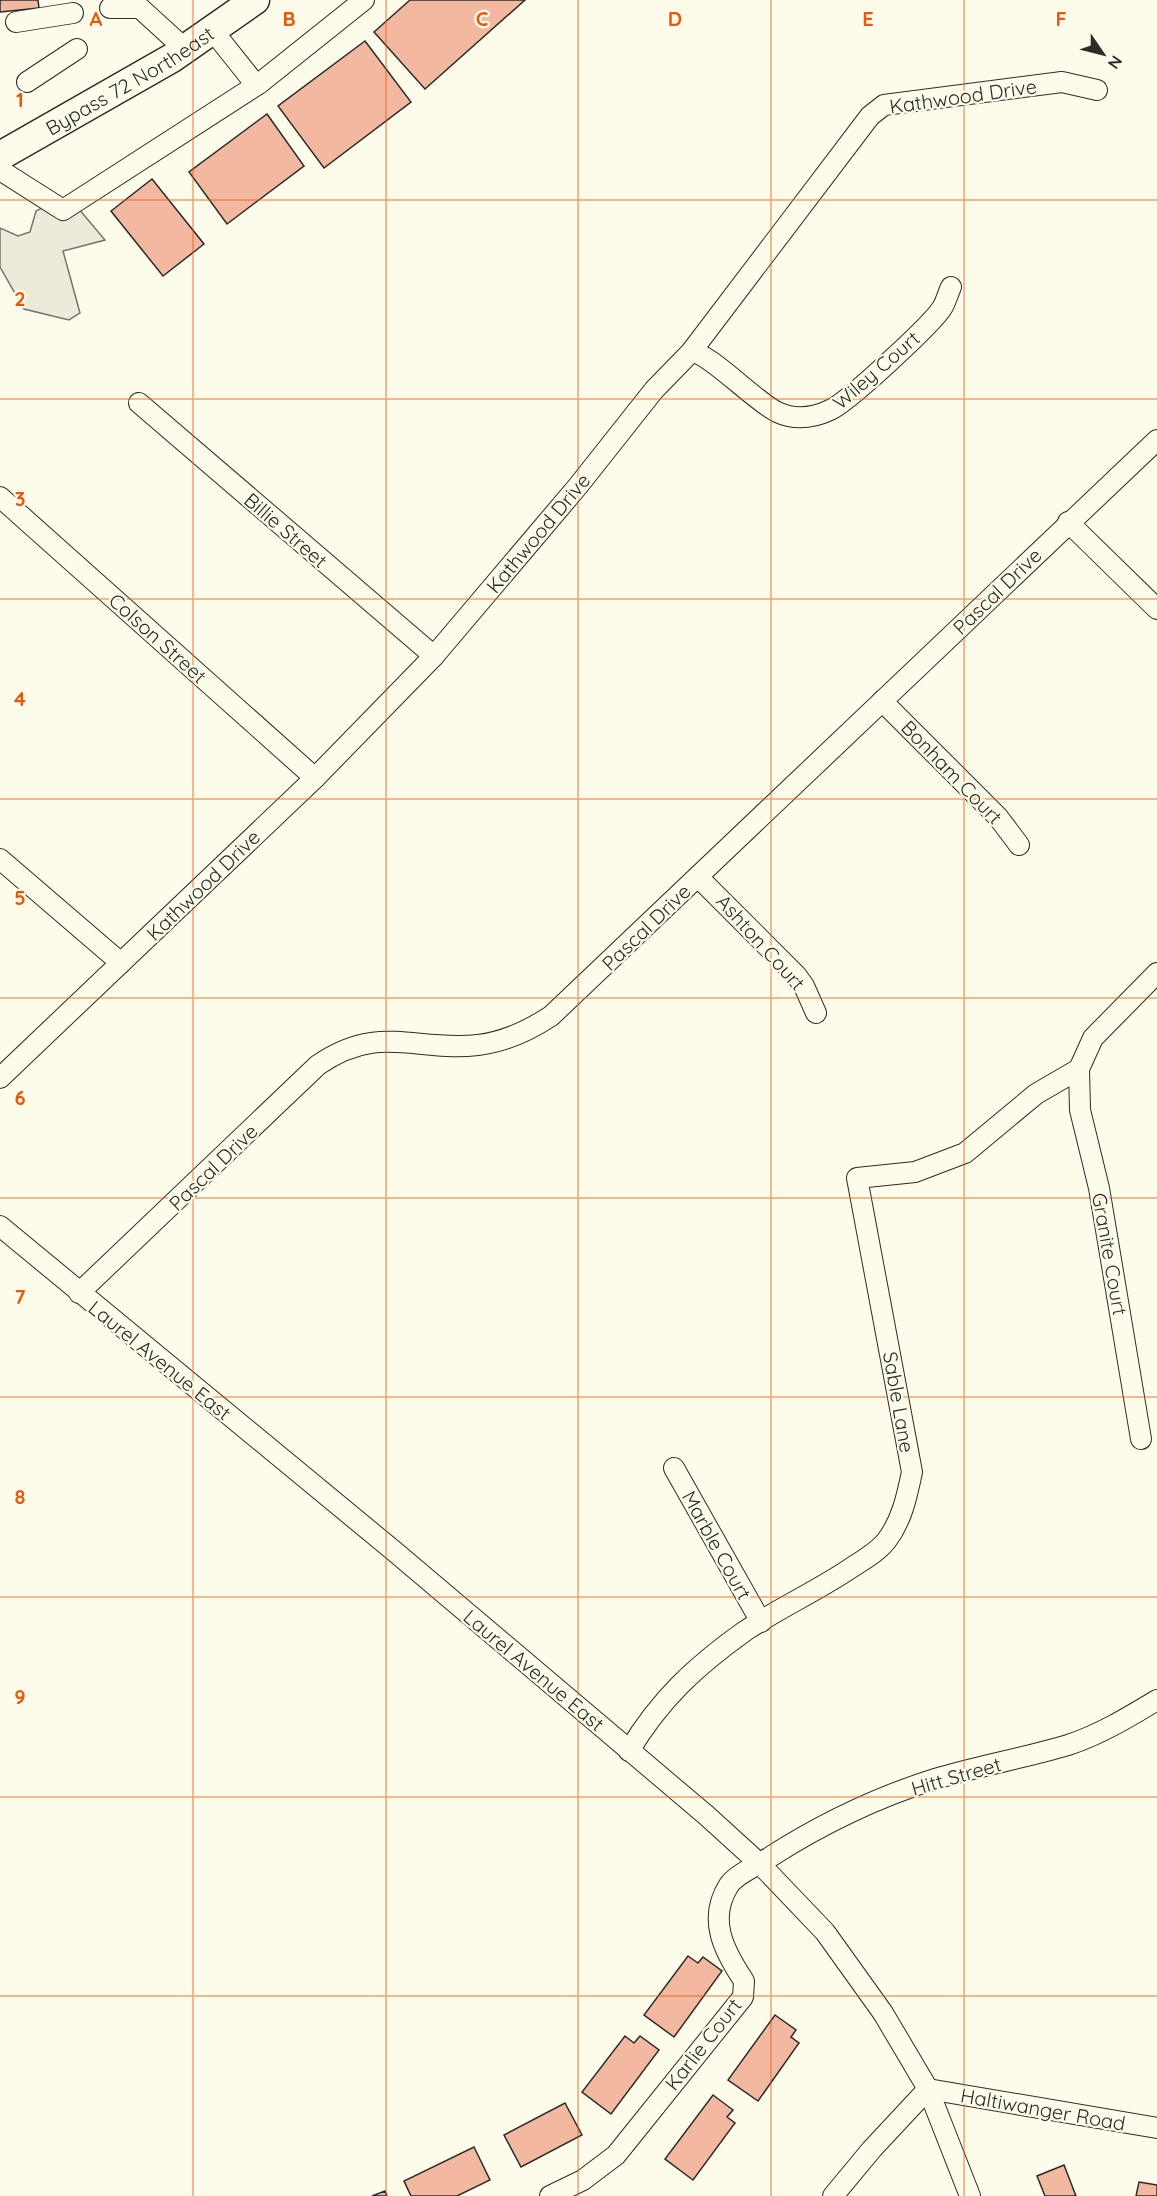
<svg xmlns="http://www.w3.org/2000/svg" width="1157" height="2196" font-family="Quicksand,sans-serif">
<rect width="100%" height="100%" fill="#fdfbea"/>
<!-- parking -->
<path fill="#eceadb" stroke="#74746e" stroke-width="1.5" d="M 46,206 L 78,208 L 105,240 L 63,251 L 80,313 L 69,320 L 24,309 L 0,267 L 0,228 L 18,236 L 30,232 L 36,211 Z"/>
<!-- building -->
<g fill="#f2b8a0" stroke="#2b2b2b" stroke-width="1.5">
<path d="M 0,0 L 38,0 L 39,8 L 0,12 Z"/>
<path d="M 410,0 L 525,0 L 425,89 L 374,32 Z"/>
<path d="M 365,41 L 411,102 L 324,168 L 278,106 Z"/>
<path d="M 267,114 L 304,166 L 227,224 L 189,172 Z"/>
<path d="M 152,179 L 204,244 L 163,276 L 111,211 Z"/>
<path d="M 688,1956 L 698,1963 L 703,1957 L 722,1971 L 674,2037 L 644,2015 Z"/>
<path d="M 775,2015 L 796,2030 L 791,2037 L 799,2043 L 758,2101 L 728,2080 Z"/>
<path d="M 625,2036 L 634,2043 L 640,2036 L 659,2050 L 611,2114 L 582,2092 Z"/>
<path d="M 713,2095 L 733,2110 L 727,2117 L 735,2123 L 693,2180 L 665,2159 Z"/>
<path d="M 565,2103 L 582,2135 L 521,2167 L 504,2135 Z"/>
<path d="M 474,2147 L 490,2180 L 457,2196 L 411,2196 L 404,2181 Z"/>
<path d="M 1064,2165 L 1076,2196 L 1045,2196 L 1037,2176 Z"/>
<path d="M 1139,2182 L 1157,2185 L 1157,2196 L 1136,2196 Z"/>
<path d="M 385,2191 L 387,2196 L 372,2196 Z"/>
</g>
<g fill="none" stroke-linecap="round" stroke-linejoin="round">
<defs>
<g id="minor">
<path d="M 110,8 L 140,8 L 185,49"/>
<path d="M 16,22 L 73,13"/>
<path d="M 213,31 L 256,85"/>
<path d="M 27,82 L 77,49"/>
<path d="M 0,170 L 63,210 L 260,83 L 364,0"/>
<path d="M 691,352 C 707,351 756,402 777,412 C 794,420 813,418 830,410 C 847,403 932,324 942,308 C 946,302 948,293 951,287"/>
<path d="M 139,403 L 434,656"/>
<path d="M 0,497 L 315,778"/>
<path d="M 1068,522 L 1157,609"/>
<path d="M 882,701 L 998,817 L 1019,845"/>
<path d="M 0,859 L 121,963"/>
<path d="M 698,877 L 796,975 L 804,986 L 816,1013"/>
<path d="M 0,1078 L 315,778 L 434,656 L 578,486 L 654,390 L 691,352 L 870,116 L 884,105 L 1062,82 L 1097,90"/>
<path d="M 0,1226 L 394,1551 L 706,1815 L 760,1864 L 825,1932 L 883,2013 L 928,2089 L 970,2196"/>
<path d="M 79,1293 L 318,1065 C 379,1023 414,1052 478,1045 C 505,1042 528,1031 551,1016 L 1157,440"/>
<path d="M 1141,1439 L 1099,1188 L 1080,1110 L 1079,1069 L 1093,1038 L 1157,973"/>
<path d="M 674,1468 L 761,1622"/>
<path d="M 629,1751 C 660,1699 696,1666 745,1631 C 779,1608 817,1591 851,1568 C 863,1560 878,1552 887,1540 C 902,1520 907,1496 912,1472 L 857,1178 L 915,1172 L 965,1153 L 1036,1094 L 1079,1069"/>
<path d="M 928,2089 L 1157,2128"/>
<path d="M 550,2196 L 583,2180 L 616,2155 L 743,1997 L 744,1981 C 724,1951 707,1919 729,1885 C 736,1874 759,1865 770,1857 C 820,1825 878,1797 935,1779 C 979,1766 1024,1758 1068,1745 C 1099,1735 1129,1717 1157,1700"/>
<path d="M 833,2196 L 872,2149 L 928,2089"/>
</g>
<g id="highway">
<path id="s1" d="M 0,156 L 172,58 L 255,0"/>
</g>
</defs>
<!-- minor casing -->
<use href="#minor" stroke="#2b2b2b" stroke-width="22"/>
<!-- highway casing -->
<use href="#highway" stroke="#2b2b2b" stroke-width="31"/>
<!-- minor -->
<use href="#minor" stroke="#fdfbea" stroke-width="20"/>
<!-- highway -->
<use href="#highway" stroke="#fdfbea" stroke-width="28"/>
</g>
<!-- grid -->
<path fill="none" stroke="#e8590c" stroke-width="1.5" stroke-opacity="0.55" d="M 193,0 L 193,2196M 386,0 L 386,2196M 578,0 L 578,2196M 771,0 L 771,2196M 964,0 L 964,2196M 0,200 L 1157,200M 0,399 L 1157,399M 0,599 L 1157,599M 0,799 L 1157,799M 0,998 L 1157,998M 0,1198 L 1157,1198M 0,1397 L 1157,1397M 0,1597 L 1157,1597M 0,1797 L 1157,1797M 0,1996 L 1157,1996"/>
<g text-anchor="middle" dominant-baseline="central" stroke-width="4.5" stroke-linejoin="round" paint-order="stroke">
<!-- street labels -->
<g font-size="20" fill="#2b2b2b" stroke="#fdfbea">
<text stroke="none"><textPath href="#s1" startOffset="150">Bypass 72 Northeast</textPath></text>
<text transform="translate(963 96) rotate(-8)">Kathwood Drive</text>
<text transform="translate(876 370) rotate(-41)">Wiley Court</text>
<text transform="translate(286 530) rotate(41)">Billie Street</text>
<text transform="translate(538 533) rotate(-50)">Kathwood Drive</text>
<text transform="translate(997 591) rotate(-44)">Pascal Drive</text>
<text transform="translate(158 638) rotate(42)">Colson Street</text>
<text transform="translate(952 772) rotate(46)">Bonham Court</text>
<text transform="translate(203 885) rotate(-44)">Kathwood Drive</text>
<text transform="translate(646 927) rotate(-44)">Pascal Drive</text>
<text transform="translate(761 942) rotate(48)">Ashton Court</text>
<text transform="translate(213 1167) rotate(-44)">Pascal Drive</text>
<text transform="translate(1110 1254) rotate(80)">Granite Court</text>
<text transform="translate(160 1360) rotate(39)">Laurel Avenue East</text>
<text transform="translate(899 1402) rotate(80)">Sable Lane</text>
<text transform="translate(717 1545) rotate(61)">Marble Court</text>
<text transform="translate(534 1670) rotate(40)">Laurel Avenue East</text>
<text transform="translate(956 1776) rotate(-16)">Hitt Street</text>
<text transform="translate(703 2044) rotate(-52)">Karlie Court</text>
<text transform="translate(1043 2109) rotate(10)">Haltiwanger Road</text>
</g>
</g>
<g font-size="20" text-anchor="middle" font-weight="bold" fill="#e8590c" stroke="#fdfbea" stroke-width="4.5" stroke-linejoin="round" paint-order="stroke">
<text x="96" y="26">A</text>
<text x="289" y="26">B</text>
<text x="482" y="26">C</text>
<text x="675" y="26">D</text>
<text x="868" y="26">E</text>
<text x="1061" y="26">F</text>
<text x="20" y="107">1</text>
<text x="20" y="306">2</text>
<text x="20" y="506">3</text>
<text x="20" y="706">4</text>
<text x="20" y="905">5</text>
<text x="20" y="1105">6</text>
<text x="20" y="1304">7</text>
<text x="20" y="1504">8</text>
<text x="20" y="1704">9</text>
</g>
<!-- north arrow -->
<g transform="translate(1103 54) rotate(125)" stroke="#fdfbea" stroke-width="4.5" paint-order="stroke">
<path d="M0-4.5L10 22L0 15L-10 22Z" fill="#2b2b2b"/>
<text y="-9" font-size="16" font-weight="bold" text-anchor="middle" fill="#2b2b2b">N</text>
</g>
</svg>
